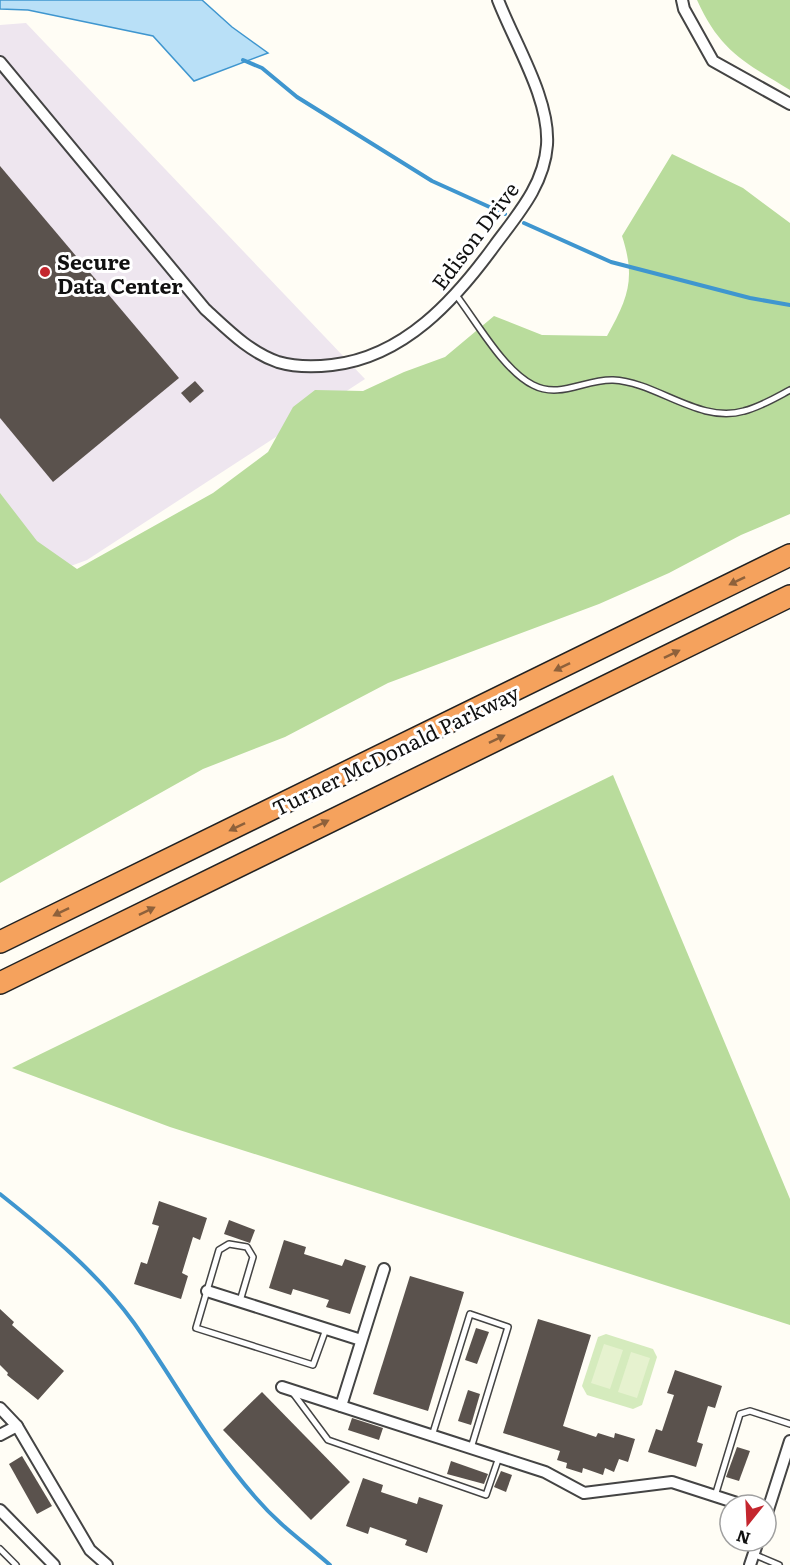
<svg xmlns="http://www.w3.org/2000/svg" width="790" height="1565" font-family="Literata,serif">
<rect width="100%" height="100%" fill="#fffdf5"/>
<!-- industrial -->
<path fill="#eee6ef" d="M 26,23 L 365,379 L 87,560 L 0,592 L 0,25 Z"/>
<!-- green -->
<path fill="#d5ebbd" d="M 606,1334 L 653,1349 L 657,1357 L 642,1405 L 633,1409 L 587,1395 L 582,1386 L 598,1337 Z"/>
<!-- forest -->
<g fill="#b9dc9c">
<path d="M 697,0 L 790,0 L 790,90 C 744,62 720,51 697,0 Z"/>
<path d="M 672,154 L 743,188 L 790,223 L 790,514 L 741,535 L 669,573 L 599,604 L 388,683 L 285,737 L 203,769 L 0,883 L 0,493 L 37,541 L 77,569 L 213,493 L 268,452 L 293,407 L 315,390 L 363,391 L 404,372 L 445,357 L 494,316 L 542,335 L 607,336 C 628,298 636,279 622,236 Z"/>
<path d="M 613,775 L 790,1199 L 790,1325 L 170,1127 L 12,1068 Z"/>
</g>
<!-- pitch -->
<g fill="#e6f2cf">
<path d="M 604,1344 L 623,1350 L 610,1389 L 591,1383 Z"/>
<path d="M 631,1352 L 650,1358 L 637,1398 L 618,1392 Z"/>
</g>
<!-- water -->
<path fill="#b9e0f7" stroke="#3f96cf" stroke-width="1.5" d="M 0,0 L 202,0 L 232,27 L 268,53 L 194,81 L 153,36 L 28,10 L 0,9 Z"/>
<g fill="none" stroke-linecap="round" stroke-linejoin="round">
<!-- stream -->
<g stroke="#3f96cf" stroke-width="4">
<path d="M 243,60 L 262,68 L 297,97 L 432,181 L 505,214"/>
<path d="M 524,223 L 611,262 L 750,298 L 790,305"/>
<path d="M 0,1194 C 49,1233 97,1272 134,1323 C 175,1381 209,1445 256,1498 C 280,1526 304,1542 330,1565"/>
</g>
</g>
<!-- building -->
<g fill="#5a524d">
<path d="M 0,166 L 179,378 L 53,482 L 0,418 Z"/>
<path d="M 195,381 L 204,391 L 190,403 L 181,393 Z"/>
<path d="M 159,1201 L 207,1218 L 200,1240 L 193,1237 L 182,1273 L 188,1276 L 181,1299 L 134,1284 L 141,1262 L 147,1264 L 159,1226 L 152,1224 Z"/>
<path d="M 229,1220 L 255,1230 L 250,1243 L 224,1234 Z"/>
<path d="M 284,1240 L 306,1247 L 304,1254 L 342,1266 L 345,1259 L 366,1266 L 350,1314 L 326,1307 L 329,1300 L 293,1289 L 291,1295 L 269,1288 Z"/>
<path d="M 410,1276 L 464,1292 L 428,1411 L 373,1394 Z"/>
<path d="M 0,1309 L 14,1322 L 12,1325 L 64,1371 L 38,1400 L 7,1375 L 8,1373 L 0,1365 Z"/>
<path d="M 538,1319 L 591,1335 L 563,1426 L 596,1437 L 598,1433 L 614,1438 L 615,1433 L 635,1439 L 628,1462 L 619,1459 L 614,1472 L 605,1468 L 603,1475 L 583,1468 L 582,1473 L 566,1468 L 567,1463 L 557,1460 L 560,1451 L 503,1433 Z"/>
<path d="M 476,1328 L 489,1332 L 477,1364 L 465,1360 Z"/>
<path d="M 675,1370 L 722,1386 L 715,1408 L 708,1406 L 697,1442 L 703,1444 L 696,1467 L 648,1452 L 656,1429 L 662,1431 L 674,1395 L 667,1393 Z"/>
<path d="M 468,1390 L 480,1394 L 471,1425 L 458,1421 Z"/>
<path d="M 262,1392 L 350,1482 L 311,1520 L 223,1430 Z"/>
<path d="M 352,1418 L 383,1428 L 379,1440 L 348,1430 Z"/>
<path d="M 737,1447 L 750,1451 L 739,1481 L 726,1477 Z"/>
<path d="M 22,1456 L 52,1506 L 37,1514 L 9,1464 Z"/>
<path d="M 451,1461 L 488,1474 L 484,1484 L 447,1474 Z"/>
<path d="M 501,1471 L 512,1475 L 506,1492 L 494,1487 Z"/>
<path d="M 363,1478 L 383,1485 L 381,1492 L 417,1504 L 419,1497 L 443,1505 L 427,1553 L 405,1545 L 407,1540 L 370,1527 L 368,1534 L 346,1526 Z"/>
</g>
<g fill="none" stroke-linecap="round" stroke-linejoin="round">
<defs>
<g id="lane">
<path d="M 456,295 C 476,321 504,371 533,385 C 560,399 585,379 613,380 C 657,382 699,424 744,411 C 760,407 775,398 790,390"/>
<path d="M 240,1301 L 253,1257 L 247,1247 L 229,1244 L 219,1250 L 196,1328 L 313,1365 L 326,1329"/>
<path d="M 293,1393 L 328,1440 L 486,1495 L 499,1457"/>
<path d="M 432,1436 L 470,1314 L 508,1327 L 471,1448"/>
<path d="M 715,1496 L 740,1414 L 750,1411 L 790,1424"/>
<path d="M 0,1549 L 16,1565"/>
<path d="M 753,1554 L 779,1565"/>
</g>
<g id="street">
<path d="M 682,0 L 684,9 L 713,61 L 790,104"/>
<path d="M 0,62 L 205,309 C 227,329 249,352 278,362 C 295,367 315,367 332,365 C 404,357 455,300 495,245 C 518,214 544,185 547,145 C 550,99 515,44 498,0"/>
<path d="M 207,1291 L 361,1340"/>
<path d="M 282,1387 L 545,1472 L 584,1493 L 672,1482 L 743,1505"/>
<path d="M 341,1406 L 384,1269"/>
<path d="M 0,1408 L 17,1426 L 90,1550 L 107,1565"/>
<path d="M 0,1435 L 17,1426"/>
<path d="M 0,1510 L 54,1565"/>
<path d="M 766,1516 L 790,1441"/>
<path d="M 750,1565 L 758,1541"/>
</g>
<g id="highway">
<path d="M 0,942 L 790,555"/>
<path d="M 0,983 L 790,596"/>
</g>
</defs>
<!-- lane casing -->
<use href="#lane" stroke="#444" stroke-width="8"/>
<!-- street casing -->
<use href="#street" stroke="#444" stroke-width="14"/>
<!-- highway casing -->
<use href="#highway" stroke="#222" stroke-width="24"/>
<!-- lane -->
<use href="#lane" stroke="#fff" stroke-width="5"/>
<!-- street -->
<use href="#street" stroke="#fff" stroke-width="10"/>
<!-- highway -->
<use href="#highway" stroke="#f5a25d" stroke-width="21"/>
</g>
<!-- one-way arrows -->
<defs><path id="oneway-solid" d="M-6-.8H1V-3.2L6.5 0L1 3.2V.8H-6Z" transform="scale(1.5)"/></defs>
<g fill="#8e613b">
<use href="#oneway-solid" transform="translate(737 581) rotate(154)"/>
<use href="#oneway-solid" transform="translate(672 654) rotate(-26)"/>
<use href="#oneway-solid" transform="translate(562 667) rotate(154)"/>
<use href="#oneway-solid" transform="translate(497 739) rotate(-26)"/>
<use href="#oneway-solid" transform="translate(321 824) rotate(-26)"/>
<use href="#oneway-solid" transform="translate(237 827) rotate(154)"/>
<use href="#oneway-solid" transform="translate(147 911) rotate(-26)"/>
<use href="#oneway-solid" transform="translate(61 912) rotate(154)"/>
</g>
<!-- markers -->
<circle fill="#c4262e" stroke="#fff" stroke-width="2" cx="45" cy="272" r="6"/>
<g text-anchor="middle" dominant-baseline="central" stroke-width="6" stroke-linejoin="round" paint-order="stroke">
<!-- street labels -->
<g font-size="21" fill="#111" stroke="#fff">
<text transform="translate(474 235) rotate(-53)">Edison Drive</text>
<text transform="translate(395 749) rotate(-26)">Turner McDonald Parkway</text>
</g>
<!-- poi labels -->
<g font-size="21" font-weight="bold" fill="#111" stroke="#fff" text-anchor="start">
<text x="57" y="260">Secure<tspan x="57" dy="24">Data Center</tspan></text>
</g>
</g>
<!-- north arrow -->
<g transform="translate(748 1523) rotate(198)"><circle r="28" fill="#ffffff" stroke="#a0a0a0" stroke-width="1.5"/>
<path d="M0-4.5L10 22L0 15L-10 22Z" fill="#c4262e"/>
<text y="-9" font-size="16" font-weight="bold" text-anchor="middle" fill="#111111">N</text>
</g>
</svg>
